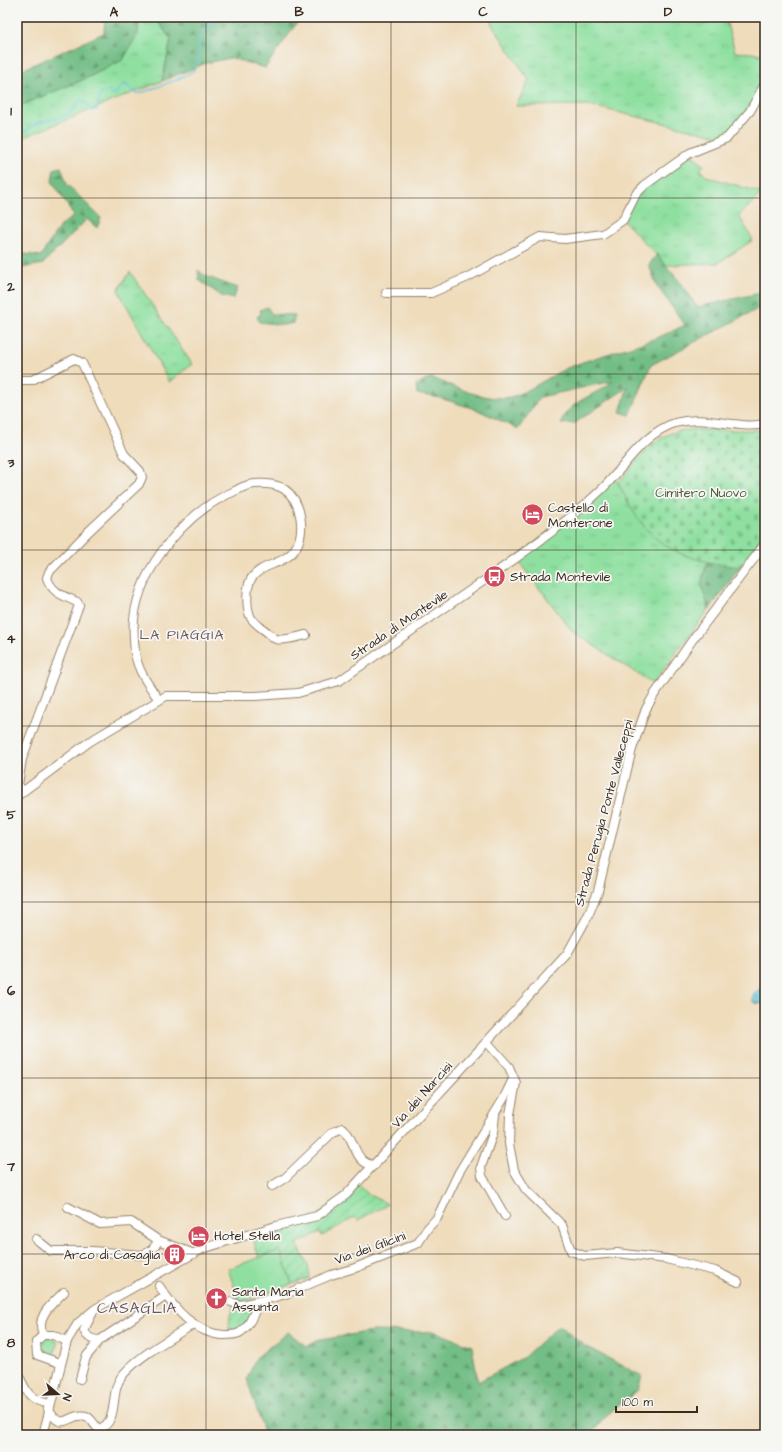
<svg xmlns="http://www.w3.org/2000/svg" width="782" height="1452" font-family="'Architects Daughter',sans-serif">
<defs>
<pattern id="grass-tufts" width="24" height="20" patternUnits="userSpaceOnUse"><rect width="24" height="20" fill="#8fe0a0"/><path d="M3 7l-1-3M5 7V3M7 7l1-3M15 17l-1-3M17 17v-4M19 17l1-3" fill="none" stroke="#7cc089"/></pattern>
<pattern id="forest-firs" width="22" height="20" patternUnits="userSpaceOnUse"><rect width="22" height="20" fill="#73be86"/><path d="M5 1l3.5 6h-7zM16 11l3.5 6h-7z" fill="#609b6d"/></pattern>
<pattern id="cemetery-stones" width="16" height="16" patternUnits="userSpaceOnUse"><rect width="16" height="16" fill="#8fe0a0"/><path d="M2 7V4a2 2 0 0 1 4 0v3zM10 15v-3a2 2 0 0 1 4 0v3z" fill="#7cc089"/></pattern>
<pattern id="park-dots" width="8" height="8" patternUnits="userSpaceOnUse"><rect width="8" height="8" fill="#8fe0a0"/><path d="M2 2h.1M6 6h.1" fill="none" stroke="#7cc089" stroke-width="1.8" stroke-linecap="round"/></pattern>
<pattern id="garden-furrows" width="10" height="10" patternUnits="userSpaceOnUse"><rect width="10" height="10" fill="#8fe0a0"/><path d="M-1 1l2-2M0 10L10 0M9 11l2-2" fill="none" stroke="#7cc089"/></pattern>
<pattern id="water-rules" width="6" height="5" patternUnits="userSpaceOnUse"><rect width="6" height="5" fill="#60c5dd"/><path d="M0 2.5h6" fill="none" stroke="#54a9bd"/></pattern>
</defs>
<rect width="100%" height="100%" fill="#f6f6f2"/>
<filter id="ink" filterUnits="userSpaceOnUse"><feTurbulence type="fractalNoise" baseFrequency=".025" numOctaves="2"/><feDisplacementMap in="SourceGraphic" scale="8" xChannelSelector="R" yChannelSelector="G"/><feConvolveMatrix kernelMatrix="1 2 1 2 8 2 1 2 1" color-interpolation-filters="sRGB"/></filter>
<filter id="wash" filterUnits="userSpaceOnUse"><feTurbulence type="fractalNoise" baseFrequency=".012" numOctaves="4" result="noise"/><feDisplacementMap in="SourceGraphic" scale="16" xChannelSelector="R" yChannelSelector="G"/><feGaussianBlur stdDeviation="0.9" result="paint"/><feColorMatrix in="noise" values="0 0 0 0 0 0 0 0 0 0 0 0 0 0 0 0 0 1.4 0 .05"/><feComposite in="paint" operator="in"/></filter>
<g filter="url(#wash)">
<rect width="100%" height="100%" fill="#efdcbb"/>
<!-- grass -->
<g fill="url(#grass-tufts)" stroke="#65855f">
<path d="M 139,17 L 155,17 L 171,40 L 162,81 L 17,140 L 17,107 L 87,78 L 138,33 Z"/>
<path d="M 492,17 L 725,17 L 735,52 L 765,54 L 765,84 L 727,138 L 587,105 L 516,106 L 529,80 L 491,23 Z"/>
<path d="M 690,153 L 704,165 L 700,170 L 706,176 L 762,193 L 739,216 L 753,240 L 718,263 L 666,265 L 623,220 L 636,194 Z"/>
<path d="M 130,272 L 192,364 L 169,382 L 118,290 Z"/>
<path d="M 615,477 L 640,521 L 740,567 L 653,684 L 573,632 L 516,558 Z"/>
</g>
<!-- forest -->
<g fill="url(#forest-firs)" stroke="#577452">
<path d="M 105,17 L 139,17 L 138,33 L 123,60 L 87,78 L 17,107 L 17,72 L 104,33 Z"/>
<path d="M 155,17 L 301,17 L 265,68 L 231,58 L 206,63 L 162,81 L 171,40 Z"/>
<path d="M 61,167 L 67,184 L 101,218 L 97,228 L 87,219 L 43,264 L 17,269 L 17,255 L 25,254 L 41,256 L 60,226 L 74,216 L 52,181 L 54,169 Z"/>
<path d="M 657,254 L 684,287 L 697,307 L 765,292 L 765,305 L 651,365 L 630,415 L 620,412 L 628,387 L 575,423 L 561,424 C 566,401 598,395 613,381 L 540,397 L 518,429 L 478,410 L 440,398 L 417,394 L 416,385 L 431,378 C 455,386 484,402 510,397 C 525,394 552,375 567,368 C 606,352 648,345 685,325 L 657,286 L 649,265 Z"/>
<path d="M 198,270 L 205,276 L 238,288 L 233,299 L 226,297 L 223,297 L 199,280 Z"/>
<path d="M 267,307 L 272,314 L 295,315 L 293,323 L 284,325 L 259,322 L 257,317 L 261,313 L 260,310 Z"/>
<path d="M 759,541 L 709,610 L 701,583 L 707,563 L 721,560 Z"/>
<path d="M 559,1325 L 583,1345 L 642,1376 L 638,1390 L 607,1415 L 590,1435 L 422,1435 L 421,1433 L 419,1435 L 348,1435 L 329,1433 L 307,1435 L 265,1435 L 247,1379 L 256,1358 L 288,1332 L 307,1347 L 316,1341 L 371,1331 L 436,1332 L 472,1346 L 478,1382 L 524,1357 Z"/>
</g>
<!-- cemetery -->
<path fill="url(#cemetery-stones)" stroke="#65855f" d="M 707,430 L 765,430 L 765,532 L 740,567 C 700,562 665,555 640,521 C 631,510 625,496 618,483 C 637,462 649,438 679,431 C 688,429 698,430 707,430 Z"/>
<!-- park -->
<path fill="url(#park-dots)" stroke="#65855f" d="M 44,1336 L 56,1339 L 58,1345 L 52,1358 L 39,1353 L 39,1342 Z"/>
<!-- garden -->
<g fill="url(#garden-furrows)" stroke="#65855f">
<path d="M 358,1184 L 369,1195 L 386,1203 L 387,1205 L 358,1220 L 355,1217 L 322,1236 L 320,1232 L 297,1244 L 308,1265 L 310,1278 L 292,1284 L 280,1250 L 259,1258 L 252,1236 L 317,1216 Z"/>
<path d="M 259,1301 L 247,1326 L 228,1335 L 230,1315 L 235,1304 Z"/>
</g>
<!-- pitch -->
<path fill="#8fe0a0" stroke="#65855f" d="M 280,1250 L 292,1284 L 240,1303 L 228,1269 Z"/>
<!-- water -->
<path fill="url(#water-rules)" stroke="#4e787e" d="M 765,984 L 765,1004 L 754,1003 L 752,999 L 753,995 Z"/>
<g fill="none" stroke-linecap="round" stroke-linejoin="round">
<!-- stream -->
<path stroke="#60c5dd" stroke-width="1.5" d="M 17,136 C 25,133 29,128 36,124 C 56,114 65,126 78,102 L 83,100 L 92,111 L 97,109 L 99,99 L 102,92 L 108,91 L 113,94 L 117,92 L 120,86 L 126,85 L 136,93 L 141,93 L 176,80 L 193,71 L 198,63 L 200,37 L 215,17"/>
</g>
</g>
<g filter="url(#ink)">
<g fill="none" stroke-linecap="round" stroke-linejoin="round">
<defs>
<g id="minor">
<path d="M 386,293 L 431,293 L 468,277 L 540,237 L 565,239 L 603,234 L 623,220 L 636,194 L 645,185 L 690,153 L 727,138 L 750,111 L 765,84"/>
<path d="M 17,380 L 32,380 L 74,359 L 82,363 L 124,454 L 140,471 L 142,477 L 139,484 L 88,532 L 49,572 L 47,578 C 52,593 64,596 77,602 L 79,605 L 22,759 L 18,785 L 23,791"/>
<path d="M 159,700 C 149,686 137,670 135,652 C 134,642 133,629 134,619 C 140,566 187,511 235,491 C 239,489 244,486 249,485 C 259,483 275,483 284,489 C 302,501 306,532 295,549 C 285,565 261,563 251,579 C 246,588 246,608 251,618 C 254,623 262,628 267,632 C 270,634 273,638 276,639 C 286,641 297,637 306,635"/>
<path d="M 17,796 L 89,742 L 166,696 L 255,696 L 298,693 L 339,681 C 392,644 445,608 498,571 C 534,545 570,520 602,489 C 625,467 643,433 675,423 C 706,414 735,430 765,424"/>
<path d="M 487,1042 L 509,1067 L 516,1083 L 510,1114 L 509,1144 L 514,1170 L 526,1190 L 562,1225 L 571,1251 L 585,1256 L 617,1253 L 666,1259 L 715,1271 L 738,1282"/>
<path d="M 495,1115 L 493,1133 L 481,1167 L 482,1176 L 505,1216"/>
<path d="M 272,1186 L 285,1178 L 333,1132 L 343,1128 C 356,1140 354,1165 375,1165"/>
<path d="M 68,1207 L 100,1224 L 131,1222 L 158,1240"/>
<path d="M 36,1239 L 51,1251 L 92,1251 L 142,1255 C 151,1252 155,1248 158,1240 L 194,1254"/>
<path d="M 159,1286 C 174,1308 195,1334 224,1335 C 228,1335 235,1335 239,1333 C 250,1327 254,1312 259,1301"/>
<path d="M 231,1302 L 240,1305 L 264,1300 L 286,1294 L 331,1275 L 355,1268 L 418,1243 L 427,1229 L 437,1218 L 459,1172 L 504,1098 L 513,1079"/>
<path d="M 92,1314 L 84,1330 C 87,1338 92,1340 100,1340"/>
<path d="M 43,1335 C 35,1316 52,1304 64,1292"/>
<path d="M 60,1363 L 37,1355 L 36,1342 L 43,1335 L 53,1335 L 67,1341"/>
<path d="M 17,1372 C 26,1390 27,1400 50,1404"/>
<path d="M 80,1379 L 86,1357 L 100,1340 L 166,1296"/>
<path d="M 48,1409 C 64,1435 67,1412 86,1416 C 92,1418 94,1426 99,1429 C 118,1422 111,1398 118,1383 C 126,1363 174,1336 194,1324"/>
<path d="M 43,1435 L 67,1341 L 78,1323 L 95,1309 L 202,1249 L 276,1226 L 317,1216 L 346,1195 L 567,954 L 588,916 L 598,891 L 632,749 L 646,709 L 654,695 L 693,639 L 765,544"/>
</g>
</defs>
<!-- minor casing -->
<use href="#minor" stroke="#95836c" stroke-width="10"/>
<!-- minor -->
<use href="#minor" stroke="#fff" stroke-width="8"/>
</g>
</g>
<!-- grid -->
<path fill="none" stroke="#3b2a1e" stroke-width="1" stroke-opacity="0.55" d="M 206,17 L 206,1435M 391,17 L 391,1435M 576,17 L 576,1435M 17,198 L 765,198M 17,374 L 765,374M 17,550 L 765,550M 17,726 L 765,726M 17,902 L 765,902M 17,1078 L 765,1078M 17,1254 L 765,1254"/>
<!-- icons -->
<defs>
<symbol id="hotel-disc" viewBox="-11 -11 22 22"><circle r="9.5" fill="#d1495b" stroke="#f6f6f2"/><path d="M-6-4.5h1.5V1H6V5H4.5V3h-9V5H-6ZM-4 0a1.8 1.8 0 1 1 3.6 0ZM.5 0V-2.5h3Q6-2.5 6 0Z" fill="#fff"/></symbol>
<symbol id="bus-disc" viewBox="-11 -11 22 22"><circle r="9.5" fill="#d1495b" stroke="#f6f6f2"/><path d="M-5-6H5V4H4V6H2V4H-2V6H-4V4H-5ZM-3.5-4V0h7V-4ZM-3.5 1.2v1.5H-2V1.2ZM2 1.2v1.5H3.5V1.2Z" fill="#fff"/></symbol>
<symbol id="building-disc" viewBox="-11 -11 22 22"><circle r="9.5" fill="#d1495b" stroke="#f6f6f2"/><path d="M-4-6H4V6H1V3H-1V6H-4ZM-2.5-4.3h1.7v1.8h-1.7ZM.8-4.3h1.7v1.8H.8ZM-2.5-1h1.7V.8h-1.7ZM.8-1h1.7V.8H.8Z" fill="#fff"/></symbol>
<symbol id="church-disc" viewBox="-11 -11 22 22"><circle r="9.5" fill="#d1495b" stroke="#f6f6f2"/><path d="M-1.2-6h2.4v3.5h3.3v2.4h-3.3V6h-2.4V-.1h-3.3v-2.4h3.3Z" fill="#fff"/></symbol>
</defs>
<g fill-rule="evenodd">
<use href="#hotel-disc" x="520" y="502" width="25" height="25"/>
<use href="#bus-disc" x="482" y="564" width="25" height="25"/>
<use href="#hotel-disc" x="186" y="1224" width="25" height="25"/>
<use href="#building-disc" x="162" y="1242" width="25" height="25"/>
<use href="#church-disc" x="204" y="1286" width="25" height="25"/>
</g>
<g text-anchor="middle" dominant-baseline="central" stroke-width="3.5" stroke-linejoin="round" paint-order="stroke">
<!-- park labels -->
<g font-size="13" fill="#50583e" stroke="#f6f6f2">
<text x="701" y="493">Cimitero Nuovo</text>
</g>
<!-- poi labels -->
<g font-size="13" fill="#3b2a1e" stroke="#f6f6f2" text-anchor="start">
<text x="548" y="508">Castello di<tspan x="548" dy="15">Monterone</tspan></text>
<text x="510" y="577">Strada Montevile</text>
<text x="214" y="1236">Hotel Stella</text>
<text x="160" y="1255" text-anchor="end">Arco di Casaglia</text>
<text x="232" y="1292">Santa Maria<tspan x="232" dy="15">Assunta</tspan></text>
</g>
<!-- street labels -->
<g font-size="13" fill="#3b2a1e" stroke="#f6f6f2">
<text transform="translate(399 625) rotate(-34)">Strada di Montevile</text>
<text transform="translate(604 813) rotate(-75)">Strada Perugia Ponte Valleceppi</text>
<text transform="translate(422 1095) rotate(-48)">Via dei Narcisi</text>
<text transform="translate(370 1248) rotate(-20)">Via dei Glicini</text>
</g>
<!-- neighbourhood labels -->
<g font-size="14" letter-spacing="1" fill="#6e555d" stroke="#f6f6f2">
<text x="182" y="635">LA PIAGGIA</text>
</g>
<!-- quarter labels -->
<g font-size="15" letter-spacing="1" fill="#6e555d" stroke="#f6f6f2">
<text x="137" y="1308">CASAGLIA</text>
</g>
</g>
<!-- margin -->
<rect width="782" height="1452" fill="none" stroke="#f6f6f2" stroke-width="44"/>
<!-- north arrow -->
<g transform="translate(58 1394) rotate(109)" stroke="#f6f6f2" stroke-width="3" paint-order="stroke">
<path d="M0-3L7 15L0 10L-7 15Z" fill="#3b2a1e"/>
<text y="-6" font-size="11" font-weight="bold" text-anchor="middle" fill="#3b2a1e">N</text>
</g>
<!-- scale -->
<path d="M616 1406v6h81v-6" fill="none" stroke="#3b2a1e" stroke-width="2"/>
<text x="622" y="1406" font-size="12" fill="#3b2a1e" stroke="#f6f6f2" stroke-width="3" paint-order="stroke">100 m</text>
<rect x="22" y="22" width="738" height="1408" fill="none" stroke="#3b2a1e" stroke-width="1.5"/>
<g font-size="13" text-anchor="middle" font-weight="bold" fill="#3b2a1e">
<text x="114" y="16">A</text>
<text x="299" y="16">B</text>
<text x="483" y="16">C</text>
<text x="668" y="16">D</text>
<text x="11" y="115">1</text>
<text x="11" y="291">2</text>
<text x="11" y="467">3</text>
<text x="11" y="643">4</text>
<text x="11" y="819">5</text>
<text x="11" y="995">6</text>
<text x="11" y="1171">7</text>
<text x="11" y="1347">8</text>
</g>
</svg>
